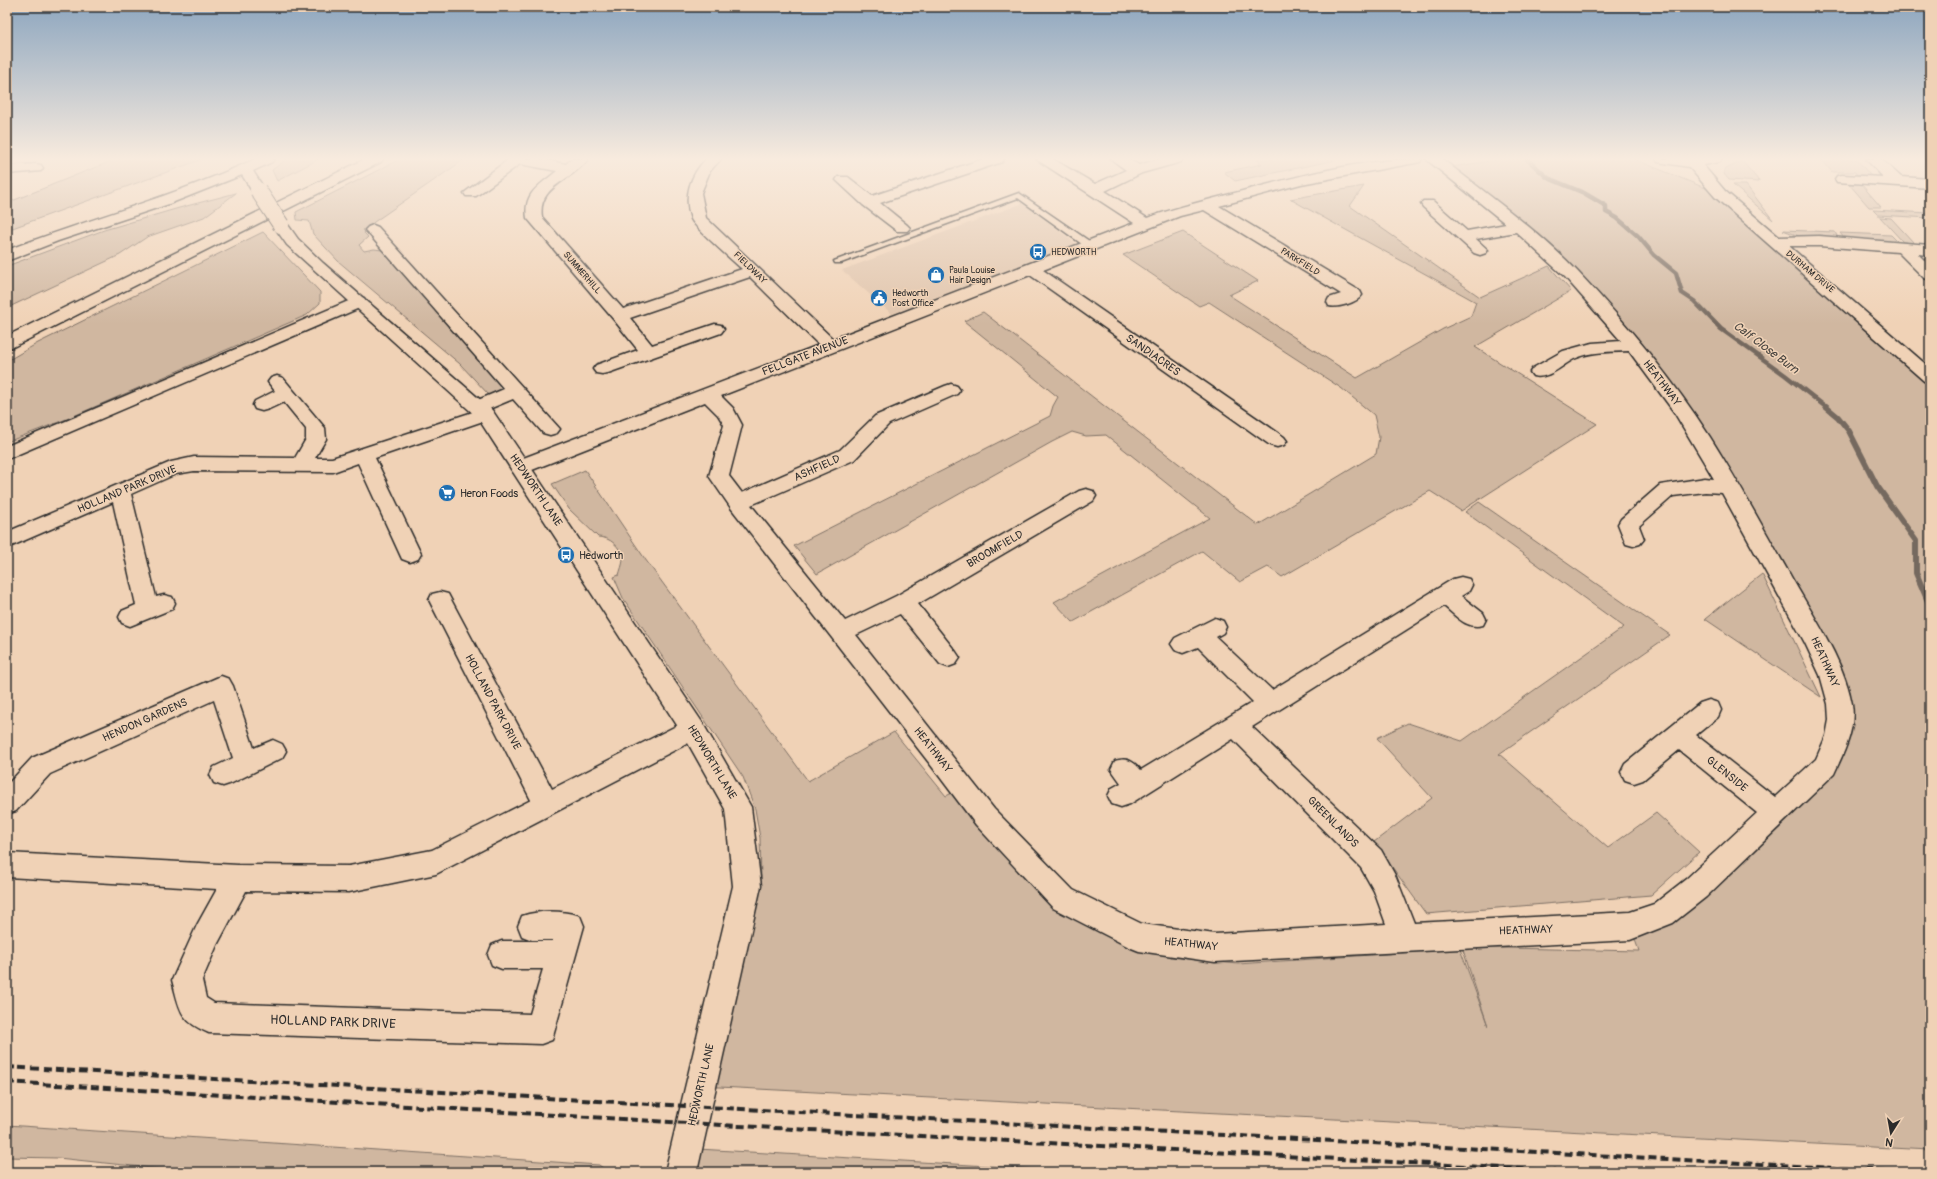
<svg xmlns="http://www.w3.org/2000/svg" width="1937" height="1179" font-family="Pangolin,sans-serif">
<rect width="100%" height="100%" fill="#f0d2b6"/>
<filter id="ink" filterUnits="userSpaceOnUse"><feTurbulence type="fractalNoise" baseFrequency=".025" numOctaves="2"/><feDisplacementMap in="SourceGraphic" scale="8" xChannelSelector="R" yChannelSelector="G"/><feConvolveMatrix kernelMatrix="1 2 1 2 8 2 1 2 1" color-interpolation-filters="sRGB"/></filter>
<g filter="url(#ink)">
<!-- built -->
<path fill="#e0c4ab" d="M 1024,203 L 1076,244 L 892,314 L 842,270 Z"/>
<!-- green -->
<g fill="#d0b7a0" stroke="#7e7166">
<path d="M 116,159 L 203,159 L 7,230 L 7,203 Z"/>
<path d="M 287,159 L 319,159 L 277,181 L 272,170 Z"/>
<path d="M 400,159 L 465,159 L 374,222 L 364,233 L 368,237 L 359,245 L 364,251 L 374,249 L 382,250 L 499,378 L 502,389 L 489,395 L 460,364 L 338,261 L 313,234 L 309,221 L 297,220 L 296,212 Z"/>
<path d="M 1256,159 L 1335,159 L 1336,160 L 1235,181 L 1224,172 L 1262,164 Z"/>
<path d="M 1503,159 L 1634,159 L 1720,194 L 1930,377 L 1930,1150 L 700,1086 L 747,886 L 761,880 L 760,838 L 755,809 L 743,777 L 623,598 L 614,577 L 619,575 C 620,571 623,564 623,559 C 621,547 610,537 598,537 L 569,509 L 552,484 L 585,470 L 645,559 L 808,781 L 894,732 L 946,796 L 962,788 L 1063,899 L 1139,937 L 1171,957 L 1238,964 L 1460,949 L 1488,1026 L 1462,947 L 1639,951 L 1630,926 L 1825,766 L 1838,664 L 1698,425 L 1624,322 L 1574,271 L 1445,168 Z"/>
<path d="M 1821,159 L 1856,159 L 1871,176 L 1857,175 L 1855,172 L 1832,172 Z"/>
<path d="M 1742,161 L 1759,181 L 1759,182 L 1729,180 L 1724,174 L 1724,170 Z"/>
<path d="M 1849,184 L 1861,184 L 1881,207 L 1869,207 Z"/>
<path d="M 1733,185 L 1746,185 L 1773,220 Z"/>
<path d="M 1364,186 L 1350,206 L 1480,297 L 1549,266 L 1571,291 L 1475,347 L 1597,424 L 1461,511 L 1430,491 L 1282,577 L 1268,567 L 1240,582 L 1202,551 L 1073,622 L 1054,602 L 1210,518 L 1106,435 L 1086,436 L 1072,432 L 1052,442 L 817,574 L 794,546 L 1050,416 L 1053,406 L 1058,397 L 964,321 L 983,312 L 1258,525 L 1376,454 L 1379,437 L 1374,415 L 1341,388 L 1209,302 L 1199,306 L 1123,255 L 1183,232 L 1258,281 L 1229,295 L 1357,378 L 1443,329 L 1471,316 L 1476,302 L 1290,199 Z"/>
<path d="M 236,193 L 204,217 L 147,237 L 120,255 L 7,308 L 7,266 L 104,230 L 179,208 Z"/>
<path d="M 1873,210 L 1930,213 L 1930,218 L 1878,215 Z"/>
<path d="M 1880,217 L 1891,218 L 1914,243 L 1903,242 Z"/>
<path d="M 1783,230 L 1835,232 L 1838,238 L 1799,236 Z"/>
<path d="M 263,232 L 320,292 L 320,303 L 307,315 L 69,418 L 7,442 L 7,361 L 38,343 Z"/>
<path d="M 1840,233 L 1891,235 L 1898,242 L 1844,238 Z"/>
<path d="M 1479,502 L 1670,635 L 1499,754 L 1608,848 L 1656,813 L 1699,852 L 1651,895 L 1426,914 L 1374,842 L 1432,798 L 1377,738 L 1408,723 L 1462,741 L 1624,627 L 1465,512 Z"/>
<path d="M 1762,574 L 1821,697 L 1705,619 Z"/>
<path d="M 7,1125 L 599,1165 L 608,1172 L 189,1172 L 58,1158 L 7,1157 Z"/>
<path d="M 698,1149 L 1091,1172 L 694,1172 Z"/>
</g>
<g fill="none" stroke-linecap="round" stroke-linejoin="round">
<!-- stream-far1 -->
<path stroke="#74695f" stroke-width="4.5" d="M 1527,159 L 1548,178 L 1584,193 L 1606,206 L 1606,212 L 1617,218 L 1638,236 L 1654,255 L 1676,273 L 1682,293 L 1694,301 L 1721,329 L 1785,375 L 1827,408"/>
<!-- stream -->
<path stroke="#74695f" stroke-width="6" d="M 1826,407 L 1838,417 L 1849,431 L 1877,486 L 1916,541 L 1916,573 L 1930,606"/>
<defs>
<path id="service" d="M 1019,193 L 1092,243 L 1092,247 L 1086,247 L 1018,198 L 841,263 L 835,263 L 834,261 Z"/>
<g id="minor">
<path d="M 509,159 L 540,159 L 566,164 L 572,159 L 588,159 C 573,181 537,185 542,217 L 623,309 L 742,269 C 733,261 694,227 691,219 C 683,197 690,175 706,159 L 721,159 L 710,171 L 701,193 L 706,218 L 833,339 L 1134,223 L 1036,159 L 1053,159 L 1095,184 L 1126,170 L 1111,159 L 1128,159 L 1139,165 L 1160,159 L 1183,159 L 1181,162 L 1142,173 L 1105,191 L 1147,218 C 1180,206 1212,199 1246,190 C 1303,175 1362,159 1422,159 L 1420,162 L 1415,163 L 1301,184 L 1219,206 L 1360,291 L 1362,295 C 1357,303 1338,308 1329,306 L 1327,302 L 1329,298 L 1341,294 L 1204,210 L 1180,216 L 1043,270 L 1284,437 L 1287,441 L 1284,445 L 1277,447 L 1270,445 L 1030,275 L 721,396 L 733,408 L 742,425 L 729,476 L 742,493 L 840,450 L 875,416 L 945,386 L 951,384 L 957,386 L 960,390 L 957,394 L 889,424 L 854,460 L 751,505 L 845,621 L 896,596 L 1079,491 L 1086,489 L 1093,491 L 1096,496 L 1093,501 L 918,604 L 956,652 L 960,658 L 956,664 L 948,667 L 940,664 L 900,614 L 856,635 L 994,809 L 1073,890 L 1142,924 L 1215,934 L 1386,924 L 1374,891 L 1361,868 L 1233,739 L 1130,804 L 1121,807 L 1112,804 L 1108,796 L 1112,788 L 1121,783 L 1111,769 L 1115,761 C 1127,757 1133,761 1141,770 L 1253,702 L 1198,647 L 1183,653 L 1175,650 L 1171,644 L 1175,638 L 1215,618 L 1223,621 L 1226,627 L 1223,633 L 1216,637 L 1272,690 L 1453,579 L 1461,577 L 1469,579 L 1472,585 L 1469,591 L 1461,596 L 1483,613 L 1486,619 L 1483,625 C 1467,630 1456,616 1444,606 L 1252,727 L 1381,850 L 1396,877 L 1414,923 L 1630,912 L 1654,904 L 1686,879 L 1757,813 L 1679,750 L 1643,780 L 1634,783 L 1625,780 L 1621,772 L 1625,764 L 1700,703 L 1709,700 L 1718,703 L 1721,710 L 1718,717 L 1696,735 L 1775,797 L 1816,759 L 1826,736 L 1829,720 L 1828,704 L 1820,675 L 1805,643 L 1722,493 L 1705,492 L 1673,496 L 1639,526 L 1644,539 L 1640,544 L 1633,546 L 1626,544 L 1618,524 L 1621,519 L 1660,485 L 1705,478 L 1714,479 L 1674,412 L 1629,351 C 1611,352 1591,351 1574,359 C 1561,366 1548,380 1533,376 L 1530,372 L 1533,368 L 1563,351 L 1592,343 L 1621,341 L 1565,277 L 1516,232 L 1476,239 L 1488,250 L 1486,253 L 1480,255 L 1474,253 L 1423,207 L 1421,204 L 1423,201 L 1433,201 L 1467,231 L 1506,224 L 1426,159 L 1442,159 C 1488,195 1538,230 1578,272 C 1626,323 1672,378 1710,437 C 1738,481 1763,528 1789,573 C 1811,613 1844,659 1852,704 C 1856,729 1844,752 1834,774 L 1706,897 L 1673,923 L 1630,940 L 1215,962 L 1139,951 L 1129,947 L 1053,908 L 976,825 L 930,764 L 731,508 L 709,476 L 724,425 L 718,415 L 705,402 L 527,472 L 520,474 L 513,472 L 510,467 L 513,462 L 819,345 L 750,277 L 630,318 L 652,345 L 715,324 L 721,325 L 724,329 L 721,333 L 608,373 L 602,374 L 596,373 L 593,369 L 596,365 L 638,350 L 614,320 L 527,218 C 523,193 540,185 557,171 L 520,164 L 476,196 L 466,196 L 464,193 Z"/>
<path d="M 983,159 L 1004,159 L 1002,162 L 880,203 L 907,225 L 910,228 L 907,231 L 897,231 L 863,205 L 836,180 L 838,177 L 848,177 L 872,196 Z"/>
<path d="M 1656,159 L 1722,159 L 1720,162 L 1703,165 L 1725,191 L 1779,237 L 1819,236 L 1930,245 L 1930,255 L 1918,254 L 1930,266 L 1930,280 L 1924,278 L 1898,252 L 1819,246 L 1789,246 L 1930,368 L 1930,382 L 1924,381 L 1715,197 L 1689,167 L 1658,162 Z"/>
<path d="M 1866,159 L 1881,159 L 1901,177 L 1930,179 L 1930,188 L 1837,182 L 1835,179 L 1837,176 L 1842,175 L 1883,177 Z"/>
<path d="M 36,164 L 41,165 L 43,168 L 41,171 L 7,174 L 7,166 Z"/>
<path d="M 373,225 L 378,227 L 560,429 L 557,433 L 550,435 L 543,433 L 513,399 L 489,409 L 494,414 L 492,418 L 375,458 L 421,554 L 418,559 L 410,562 L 402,559 L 358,463 L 333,472 L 194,471 L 176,474 L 131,494 L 156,597 L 164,595 L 172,597 L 175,603 L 172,609 L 130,626 L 122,623 L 119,617 L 122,611 L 136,605 L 113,502 L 7,548 L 7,532 L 171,462 L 194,457 L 295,458 L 306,439 L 306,429 L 284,402 L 269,409 L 262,411 L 255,409 L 253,405 L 255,401 L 275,391 L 268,382 L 271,378 L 277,376 L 283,378 L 325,428 L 326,439 L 315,458 L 332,458 L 473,412 L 469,407 L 471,403 L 504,389 L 368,233 L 365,230 L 368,227 Z"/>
<path d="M 440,592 L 448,594 L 552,789 L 684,722 L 693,719 L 702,722 L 705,729 L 702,736 L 436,874 L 349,892 L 246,891 L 217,945 L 202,980 L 206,998 L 214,1003 L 530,1014 L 543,969 L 502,969 L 492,965 L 488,955 L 492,945 L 502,941 L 552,941 L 552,940 L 532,940 L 522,936 L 518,926 L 522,916 C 539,910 563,910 580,916 L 584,926 L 552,1040 L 541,1044 L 209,1033 C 179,1021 180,1009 172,980 L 197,925 L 217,889 L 7,877 L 7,853 L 238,865 L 349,866 L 432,850 L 531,800 L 429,600 L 432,594 Z"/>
<path d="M 221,676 L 229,679 L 233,686 L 254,748 L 273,740 L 282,744 L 286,751 L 282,758 L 232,783 L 223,786 L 214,783 L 210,775 L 214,767 L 233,758 L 214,700 L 50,774 L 16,811 L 7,814 L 7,785 L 32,758 Z"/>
</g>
<g id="tertiary">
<path d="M 255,159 L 274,159 L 272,162 L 253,171 L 265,190 L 263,193 L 253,193 L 242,175 L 169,204 L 58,241 L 7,261 L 7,250 C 89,219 175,196 255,159 Z"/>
<path d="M 281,220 L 286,222 L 298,239 L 323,263 L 492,410 L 702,722 L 751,807 L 761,886 L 697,1172 L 665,1172 L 733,886 L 725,809 L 684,736 L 478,418 L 287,245 L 273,225 L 276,222 Z"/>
</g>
<g id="trunk">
<path d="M 365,159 L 383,159 L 381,162 L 13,347 L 7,348 L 7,336 Z"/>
<path d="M 358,297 L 364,298 L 366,302 L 364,306 L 7,459 L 7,446 Z"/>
</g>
</defs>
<!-- service casing -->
<use href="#service" stroke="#2b2b2b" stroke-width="3"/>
<!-- minor casing -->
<use href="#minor" stroke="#2b2b2b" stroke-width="3"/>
<!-- tertiary casing -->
<use href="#tertiary" stroke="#2b2b2b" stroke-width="3"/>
<!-- trunk casing -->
<use href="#trunk" stroke="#2b2b2b" stroke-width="3"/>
<!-- service -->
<use href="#service" fill="#f0d2b6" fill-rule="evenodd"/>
<!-- minor -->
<use href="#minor" fill="#f0d2b6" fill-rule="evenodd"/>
<!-- tertiary -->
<use href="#tertiary" fill="#f0d2b6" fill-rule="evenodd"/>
<!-- trunk -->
<use href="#trunk" fill="#f0d2b6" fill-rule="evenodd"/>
<!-- rail -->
<g stroke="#2b2b2b" stroke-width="4" stroke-dasharray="8 4" stroke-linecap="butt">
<path d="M 7,1067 L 651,1104 L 1907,1172"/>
<path d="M 7,1082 L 721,1125 L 1574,1172"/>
</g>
<defs>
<path id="tertiary-bridge" d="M 258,190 L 281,225"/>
</defs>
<!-- tertiary-bridge casing -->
<use href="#tertiary-bridge" stroke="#2b2b2b" stroke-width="18" stroke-linecap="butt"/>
<!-- tertiary-bridge -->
<use href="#tertiary-bridge" stroke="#f0d2b6" stroke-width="16"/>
</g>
</g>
<!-- sky -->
<linearGradient id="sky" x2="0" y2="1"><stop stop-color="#8da6bf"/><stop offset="0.49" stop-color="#f8ebde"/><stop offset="1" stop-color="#f8ebde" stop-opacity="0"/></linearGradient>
<rect width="1937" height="324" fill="url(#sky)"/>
<!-- icons -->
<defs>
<symbol id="bus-disc" viewBox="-11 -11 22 22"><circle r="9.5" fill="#1f6fb2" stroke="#f0d2b6"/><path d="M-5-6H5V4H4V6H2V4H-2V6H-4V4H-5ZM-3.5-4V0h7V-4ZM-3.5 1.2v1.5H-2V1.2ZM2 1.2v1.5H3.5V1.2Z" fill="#fff"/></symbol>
<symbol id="shop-disc" viewBox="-11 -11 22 22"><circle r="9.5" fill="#1f6fb2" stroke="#f0d2b6"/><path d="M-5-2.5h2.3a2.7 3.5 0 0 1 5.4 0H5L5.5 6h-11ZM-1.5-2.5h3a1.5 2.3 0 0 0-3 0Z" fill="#fff"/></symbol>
<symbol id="civic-disc" viewBox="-11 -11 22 22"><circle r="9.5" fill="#1f6fb2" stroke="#f0d2b6"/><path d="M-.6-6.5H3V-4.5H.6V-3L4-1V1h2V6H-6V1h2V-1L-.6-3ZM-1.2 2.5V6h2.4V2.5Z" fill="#fff"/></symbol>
<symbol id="supermarket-disc" viewBox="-11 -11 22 22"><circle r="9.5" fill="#1f6fb2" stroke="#f0d2b6"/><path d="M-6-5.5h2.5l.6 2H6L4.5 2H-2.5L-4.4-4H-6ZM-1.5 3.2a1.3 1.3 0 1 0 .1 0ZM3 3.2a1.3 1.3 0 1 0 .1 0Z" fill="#fff"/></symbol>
</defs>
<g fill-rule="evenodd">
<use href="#bus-disc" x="1028" y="242" width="20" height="20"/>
<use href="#shop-disc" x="926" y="265" width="20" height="20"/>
<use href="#civic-disc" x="869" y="288" width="20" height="20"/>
<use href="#supermarket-disc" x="437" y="483" width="20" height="20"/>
<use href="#bus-disc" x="556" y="545" width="20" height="20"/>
</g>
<g text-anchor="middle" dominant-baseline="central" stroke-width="3" stroke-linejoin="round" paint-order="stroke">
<!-- far-poi labels -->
<g font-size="9" fill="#2b2b2b" stroke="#f0d2b6" text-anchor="start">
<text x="1051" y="252">HEDWORTH</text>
<text x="949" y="270">Paula Louise<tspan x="949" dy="10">Hair Design</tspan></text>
<text x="892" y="293">Hedworth<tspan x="892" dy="10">Post Office</tspan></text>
</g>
<!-- far-street labels -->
<g font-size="9" fill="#2b2b2b" stroke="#f0d2b6">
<text transform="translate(1300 262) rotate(32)">PARKFIELD</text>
<text transform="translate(750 268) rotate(44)">FIELDWAY</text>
<text transform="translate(1810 272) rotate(40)">DURHAM DRIVE</text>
<text transform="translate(582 273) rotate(49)">SUMMERHILL</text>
</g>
<!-- street labels -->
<g font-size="11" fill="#2b2b2b" stroke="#f0d2b6">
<text transform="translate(1153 355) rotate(35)">SANDIACRES</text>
<text transform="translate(805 356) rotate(-21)">FELLGATE AVENUE</text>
<text transform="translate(1662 383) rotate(53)">HEATHWAY</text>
<text transform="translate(817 468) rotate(-24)">ASHFIELD</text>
<text transform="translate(127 489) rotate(-23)">HOLLAND PARK DRIVE</text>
<text transform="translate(536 490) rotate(56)">HEDWORTH LANE</text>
<text transform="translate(995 549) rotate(-30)">BROOMFIELD</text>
<text transform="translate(1825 662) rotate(66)">HEATHWAY</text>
<text transform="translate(493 702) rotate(62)">HOLLAND PARK DRIVE</text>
<text transform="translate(145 720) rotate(-24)">HENDON GARDENS</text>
<text transform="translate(933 750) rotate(52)">HEATHWAY</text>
<text transform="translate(712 762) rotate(59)">HEDWORTH LANE</text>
<text transform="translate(1727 774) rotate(39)">GLENSIDE</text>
<text transform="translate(1333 822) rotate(45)">GREENLANDS</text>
<text transform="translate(1526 930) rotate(-2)">HEATHWAY</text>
<text transform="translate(1191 944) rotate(6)">HEATHWAY</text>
<text transform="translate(701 1085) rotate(-77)">HEDWORTH LANE</text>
</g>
<!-- poi labels -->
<g font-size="11" fill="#2b2b2b" stroke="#f0d2b6" text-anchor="start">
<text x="460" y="493">Heron Foods</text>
<text x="579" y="555">Hedworth</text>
</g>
<!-- water labels -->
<g font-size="12" font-style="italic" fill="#494540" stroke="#f0d2b6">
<text transform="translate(1766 348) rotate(37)">Calf Close Burn</text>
</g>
<!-- near-street labels -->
<g font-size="13" fill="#2b2b2b" stroke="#f0d2b6">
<text transform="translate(333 1022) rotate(2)">HOLLAND PARK DRIVE</text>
</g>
</g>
<!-- margin -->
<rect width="1937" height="1179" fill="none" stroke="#f0d2b6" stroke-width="24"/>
<rect x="12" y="12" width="1913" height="1155" fill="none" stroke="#2b2b2b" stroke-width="1.5" filter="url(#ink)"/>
<!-- north arrow -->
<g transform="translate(1891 1133) rotate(191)" stroke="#f0d2b6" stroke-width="3" paint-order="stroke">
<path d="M0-3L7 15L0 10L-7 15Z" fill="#2b2b2b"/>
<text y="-6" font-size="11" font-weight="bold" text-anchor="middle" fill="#2b2b2b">N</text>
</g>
</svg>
